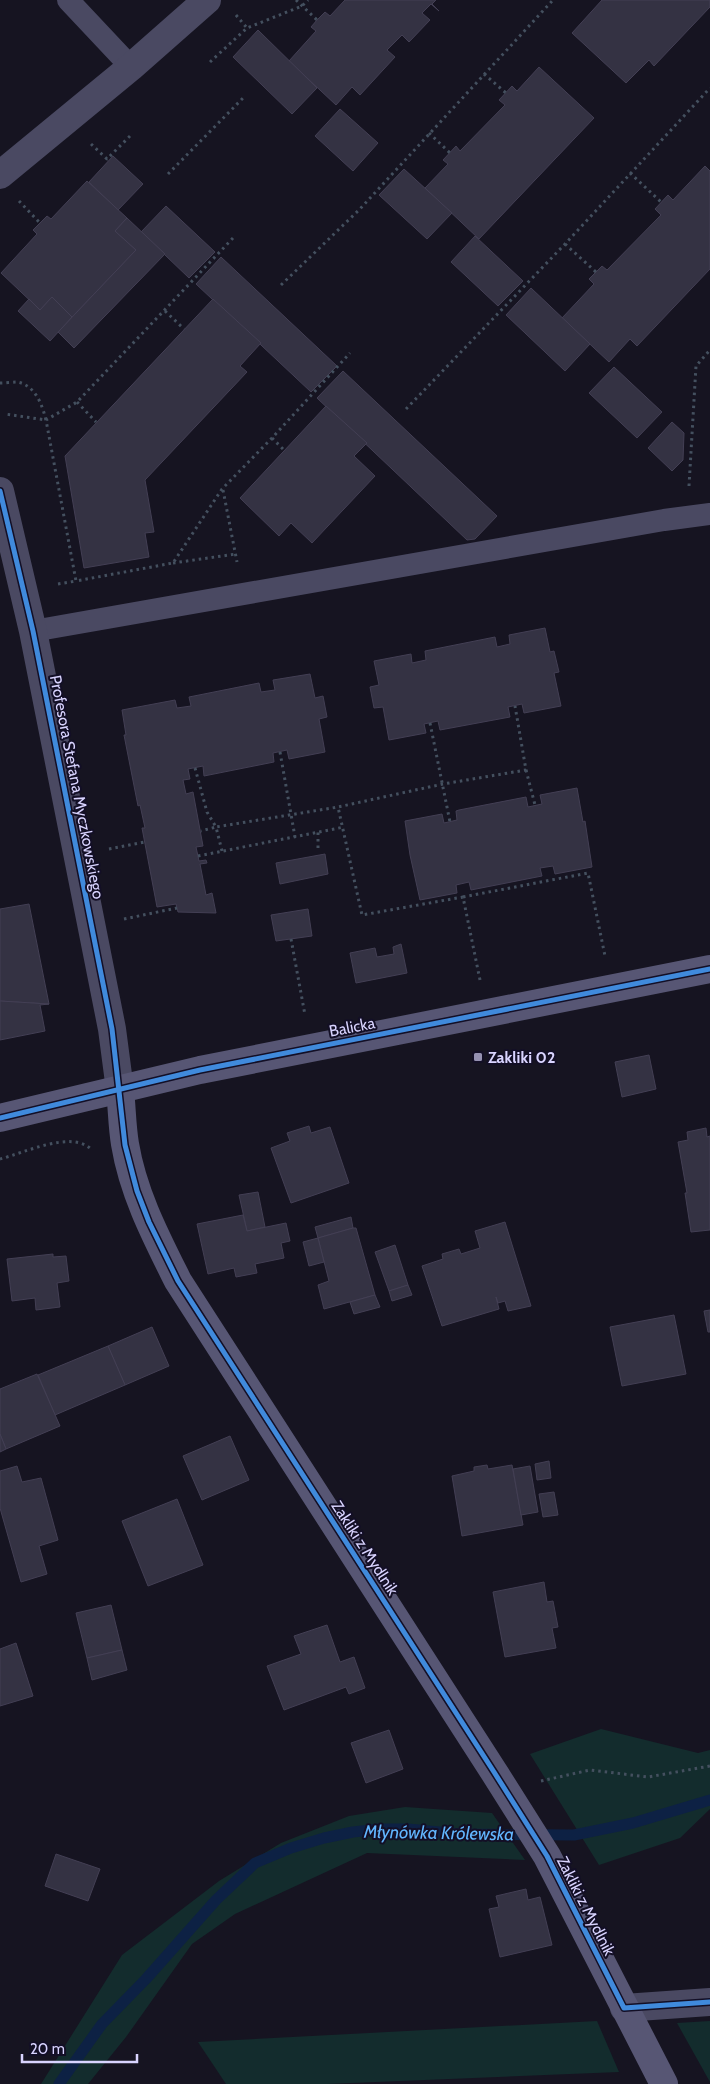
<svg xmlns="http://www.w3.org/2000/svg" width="710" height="2084" font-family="Cabin,sans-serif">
<rect width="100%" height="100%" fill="#161421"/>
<!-- green -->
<g fill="#132c2d">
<path d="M 601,1729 L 698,1753 L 710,1750 L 710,1809 L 680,1838 L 599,1865 L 530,1754 Z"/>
<path d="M 405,1807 L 492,1813 L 525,1860 L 367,1853 L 235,1914 L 192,1944 L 126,2037 L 88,2084 L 41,2084 L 122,1955 L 219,1881 L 281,1843 L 349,1816 Z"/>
<path d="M 597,2021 L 619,2072 L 327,2084 L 226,2084 L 198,2042 Z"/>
<path d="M 710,2021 L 710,2082 L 677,2023 Z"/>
</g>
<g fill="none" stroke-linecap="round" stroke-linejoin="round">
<!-- stream -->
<path stroke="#0d2144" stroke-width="11" d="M 59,2084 L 102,2024 L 146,1979 L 216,1900 L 255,1863 L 291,1848 L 324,1838 L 353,1832 L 380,1829 L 408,1829 L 460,1834 L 574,1835 L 633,1823 L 710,1800"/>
</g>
<!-- building -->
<g fill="#343243" stroke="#433f54">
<path d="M 345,0 L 436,0 L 432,4 L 439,11 L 431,4 L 422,13 L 430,20 L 409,42 L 402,35 L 387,50 L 395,57 L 360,95 L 352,87 L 336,105 L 289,61 L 316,31 L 311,27 L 317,20 L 325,12 L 330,16 Z"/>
<path d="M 602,0 L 710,0 L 710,7 L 654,66 L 649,60 L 626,83 L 572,33 Z"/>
<path d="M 258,30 L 317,88 L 292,114 L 233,57 Z"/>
<path d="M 539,67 L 594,118 L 479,239 L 425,188 L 448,164 L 443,160 L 456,146 L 460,151 L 505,105 L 499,100 L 512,86 L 517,91 Z"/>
<path d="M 340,109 L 378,143 L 353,171 L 315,136 Z"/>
<path d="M 113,156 L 143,184 L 118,210 L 89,182 Z"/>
<path d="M 705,166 L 710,171 L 710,269 L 637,346 L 630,339 L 609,362 L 562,318 L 594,284 L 589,279 L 602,266 L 607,270 L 661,215 L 655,209 L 668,195 L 673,200 Z"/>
<path d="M 404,169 L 452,213 L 427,239 L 379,195 Z"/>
<path d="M 87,181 L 127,218 L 115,231 L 136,250 L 72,317 L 52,297 L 40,310 L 1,273 L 37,234 L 33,230 L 47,216 L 51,219 Z"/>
<path d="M 166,206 L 215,252 L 189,278 L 141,232 Z"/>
<path d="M 127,218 L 165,254 L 74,348 L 58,332 L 136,250 L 115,231 Z"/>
<path d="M 475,236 L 523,281 L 498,306 L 451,262 Z"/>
<path d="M 221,257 L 337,366 L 311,392 L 196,284 Z"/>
<path d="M 531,288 L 590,344 L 565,371 L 506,315 Z"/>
<path d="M 52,297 L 72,317 L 50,341 L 18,311 L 29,299 L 40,310 Z"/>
<path d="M 213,299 L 261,343 L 240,366 L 247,372 L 145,480 L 154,532 L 145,533 L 149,557 L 84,568 L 65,456 Z"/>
<path d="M 614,367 L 662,412 L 637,438 L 589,393 Z"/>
<path d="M 343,371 L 497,516 L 475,539 L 467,540 L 317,398 Z"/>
<path d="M 326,406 L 367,443 L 354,456 L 375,476 L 312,543 L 291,523 L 279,536 L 240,498 Z"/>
<path d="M 672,422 L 684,433 L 683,460 L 672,471 L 648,448 Z"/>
<path d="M 545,628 L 550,652 L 554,651 L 559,672 L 554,673 L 561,706 L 524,713 L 522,704 L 508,707 L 510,717 L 440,730 L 438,721 L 424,724 L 426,733 L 389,740 L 383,707 L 374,708 L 370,687 L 379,685 L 374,661 L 411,654 L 412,663 L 426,660 L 425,651 L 495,637 L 497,647 L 510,644 L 509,635 Z"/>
<path d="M 310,674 L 315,698 L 323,696 L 327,717 L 319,719 L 325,752 L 289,759 L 287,750 L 273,753 L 274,762 L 204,776 L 203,766 L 188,769 L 190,779 L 183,780 L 186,794 L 193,792 L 203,846 L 196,847 L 199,861 L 206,860 L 207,863 L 200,864 L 206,895 L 212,893 L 216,913 L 178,912 L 176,904 L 157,907 L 142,828 L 145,828 L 140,805 L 138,806 L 124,735 L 126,735 L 122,710 L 175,700 L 177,708 L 191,706 L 189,697 L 259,683 L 261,692 L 275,690 L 273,680 Z"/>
<path d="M 577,788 L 583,822 L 585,821 L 592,867 L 555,874 L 553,866 L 540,868 L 542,876 L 471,890 L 469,882 L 456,885 L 457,893 L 420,900 L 410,855 L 405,821 L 442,814 L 444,823 L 457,820 L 456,811 L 459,810 L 526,797 L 528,807 L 542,804 L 540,795 Z"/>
<path d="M 325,854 L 328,874 L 280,884 L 276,863 Z"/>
<path d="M 29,904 L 49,1004 L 0,1001 L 0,909 Z"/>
<path d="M 308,909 L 312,936 L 276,941 L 271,915 Z"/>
<path d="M 401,944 L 407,973 L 356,983 L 350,953 L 375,948 L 377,957 L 394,954 L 393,947 Z"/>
<path d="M 0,1001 L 49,1004 L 40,1005 L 45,1031 L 0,1040 Z"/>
<path d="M 649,1055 L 656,1089 L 622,1097 L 615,1062 Z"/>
<path d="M 309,1126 L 311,1133 L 330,1127 L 349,1183 L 291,1203 L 271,1148 L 290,1141 L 287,1133 Z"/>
<path d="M 706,1128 L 707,1137 L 710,1136 L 710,1230 L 691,1232 L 685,1193 L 687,1193 L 678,1142 L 688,1140 L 687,1132 Z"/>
<path d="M 258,1192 L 265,1227 L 247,1231 L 239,1195 Z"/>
<path d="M 243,1215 L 247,1231 L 286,1223 L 290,1241 L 281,1243 L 284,1258 L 255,1264 L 257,1273 L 236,1277 L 234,1268 L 208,1274 L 197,1224 Z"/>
<path d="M 351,1217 L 353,1228 L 318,1238 L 315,1227 Z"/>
<path d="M 505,1222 L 531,1306 L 508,1311 L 505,1301 L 498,1303 L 496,1297 L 499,1309 L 442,1326 L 422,1266 L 443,1259 L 442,1254 L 459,1249 L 461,1254 L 480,1248 L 475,1231 Z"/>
<path d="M 353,1228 L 356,1228 L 375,1295 L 324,1309 L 318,1285 L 329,1281 L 318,1238 Z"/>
<path d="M 318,1238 L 324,1262 L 309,1266 L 303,1242 Z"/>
<path d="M 395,1245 L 408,1285 L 389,1291 L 375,1252 Z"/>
<path d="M 53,1254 L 53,1257 L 66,1256 L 69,1281 L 57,1283 L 60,1307 L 36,1310 L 35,1298 L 12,1301 L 7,1259 Z"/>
<path d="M 408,1285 L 412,1295 L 392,1301 L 389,1291 Z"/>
<path d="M 375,1295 L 380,1307 L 354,1314 L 350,1302 Z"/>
<path d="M 710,1310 L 710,1332 L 708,1332 L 704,1311 Z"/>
<path d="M 674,1315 L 686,1374 L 622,1386 L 610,1327 Z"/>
<path d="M 152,1327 L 169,1366 L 125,1385 L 108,1346 Z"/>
<path d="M 108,1346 L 125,1385 L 55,1415 L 38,1375 Z"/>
<path d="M 37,1374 L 60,1426 L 6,1449 L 0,1434 L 0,1389 Z"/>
<path d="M 0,1434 L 6,1449 L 0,1452 Z"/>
<path d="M 230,1436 L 249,1480 L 202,1500 L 183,1456 Z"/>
<path d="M 549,1461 L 551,1478 L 537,1480 L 535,1464 Z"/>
<path d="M 487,1465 L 488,1469 L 512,1465 L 523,1525 L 462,1536 L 452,1476 L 474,1471 L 474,1467 Z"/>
<path d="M 17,1466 L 22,1482 L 41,1478 L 58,1540 L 39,1546 L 47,1574 L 21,1582 L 0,1508 L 0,1471 Z"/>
<path d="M 530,1466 L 538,1512 L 521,1515 L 513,1469 Z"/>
<path d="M 554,1492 L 558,1515 L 543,1517 L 539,1494 Z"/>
<path d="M 177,1499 L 203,1565 L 148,1586 L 122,1521 Z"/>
<path d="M 544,1582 L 547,1602 L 553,1601 L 558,1627 L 552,1628 L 556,1648 L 505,1657 L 493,1592 Z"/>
<path d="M 111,1605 L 122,1650 L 87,1658 L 76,1613 Z"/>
<path d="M 327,1625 L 340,1662 L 354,1657 L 365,1688 L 349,1694 L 346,1687 L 284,1710 L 267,1666 L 301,1654 L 294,1636 Z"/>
<path d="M 16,1643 L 33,1696 L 0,1706 L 0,1649 Z"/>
<path d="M 122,1650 L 127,1670 L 92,1680 L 87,1658 Z"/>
<path d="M 389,1730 L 403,1769 L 366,1783 L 351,1743 Z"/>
<path d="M 56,1854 L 100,1869 L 88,1901 L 45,1886 Z"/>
<path d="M 526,1889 L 528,1900 L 540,1897 L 552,1945 L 500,1957 L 489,1909 L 499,1907 L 496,1896 Z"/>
</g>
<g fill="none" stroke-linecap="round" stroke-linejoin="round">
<!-- path -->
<g stroke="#44505f" stroke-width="3" stroke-dasharray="2.5 4" stroke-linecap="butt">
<path d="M 296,0 L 317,20"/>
<path d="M 236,15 L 247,28"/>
<path d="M 210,62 L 247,28 L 302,6 L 308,0"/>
<path d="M 484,74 L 506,93"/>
<path d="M 429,133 L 450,153"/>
<path d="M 91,144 L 107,159 L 130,136"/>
<path d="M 630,173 L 661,202"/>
<path d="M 168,174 L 244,97"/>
<path d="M 19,201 L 40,223"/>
<path d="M 233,238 L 77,402 L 46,420 L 76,581 L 173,563 L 222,489 L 272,438 L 350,353"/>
<path d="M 565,244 L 596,272"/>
<path d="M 281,285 L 359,210 L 553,0"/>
<path d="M 165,311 L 184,329"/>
<path d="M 0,383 C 5,383 12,382 17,382 C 35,385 42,404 46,420 L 5,414"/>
<path d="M 77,402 L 96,422"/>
<path d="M 406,409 L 565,244 L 710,88"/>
<path d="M 272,438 L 285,451"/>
<path d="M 689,486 L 696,366 L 710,350"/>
<path d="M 223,490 L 237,562"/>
<path d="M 173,563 L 236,554"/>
<path d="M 58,584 L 76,581"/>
<path d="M 430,723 L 450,822"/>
<path d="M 280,752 L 295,837"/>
<path d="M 195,768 L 207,812 L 216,827 L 201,831"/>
<path d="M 526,770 L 535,805"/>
<path d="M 318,848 L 318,832"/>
<path d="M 109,849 L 145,842"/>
<path d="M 222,851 L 216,827 L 338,807"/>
<path d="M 198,856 L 344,827"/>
<path d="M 463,897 L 588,873 L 605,956"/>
<path d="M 124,919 L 177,908"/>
<path d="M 291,939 L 305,1015"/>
<path d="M 480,980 L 463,897 L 362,915 L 338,807 L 443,784 L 526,770 L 515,706"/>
<path d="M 0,1159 C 24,1153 71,1130 91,1149"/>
<path d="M 541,1781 L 590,1770 L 648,1777 L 710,1766"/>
</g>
<!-- lane -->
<g stroke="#4a4962" stroke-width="22">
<path d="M 68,0 L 131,67"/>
<path d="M 33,631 L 664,520 L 710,514"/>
</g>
<!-- street -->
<g stroke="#4a4962" stroke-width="28">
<path d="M 0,175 L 131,67 L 207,0"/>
<path d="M 0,491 L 33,631 L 112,1029 L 120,1090"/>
<path d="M 624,2008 L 710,2002"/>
</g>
<!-- secondary -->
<g stroke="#575674" stroke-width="28">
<path d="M 120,1090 C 122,1108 122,1126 125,1144 C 133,1193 156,1237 178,1281 L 494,1772 L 547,1856 L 664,2084"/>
<path d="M 0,1118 L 200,1070 L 710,969"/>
</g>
<defs>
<g id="cycleway">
<path d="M 0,491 L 33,631 L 112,1029 L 125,1145 L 137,1191 L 149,1222 L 178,1281 L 494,1772 L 547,1856 L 624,2008 L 710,2002"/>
<path d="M 0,1118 L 200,1070 L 710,969"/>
</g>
</defs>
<!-- cycleway casing -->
<use href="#cycleway" stroke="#130f26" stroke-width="8"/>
<!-- cycleway -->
<use href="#cycleway" stroke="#408adc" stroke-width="5"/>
</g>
<!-- markers -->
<rect fill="#9591b1" stroke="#130f26" stroke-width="2" x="473" y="1052" width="10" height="10" rx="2.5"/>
<g text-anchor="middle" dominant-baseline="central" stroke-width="4" stroke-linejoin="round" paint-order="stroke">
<!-- street labels -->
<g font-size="16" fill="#d9d4ff" stroke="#130f26">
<text transform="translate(77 787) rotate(79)">Profesora Stefana Myczkowskiego</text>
<text transform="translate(352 1027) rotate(-11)">Balicka</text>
<text transform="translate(365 1548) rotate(57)">Zakliki z Mydlnik</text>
<text transform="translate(586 1906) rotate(63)">Zakliki z Mydlnik</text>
</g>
<!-- poi labels -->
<g font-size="16" font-weight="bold" fill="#d9d4ff" stroke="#130f26" text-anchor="start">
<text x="488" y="1057">Zakliki 02</text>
</g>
<!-- water labels -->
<g font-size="18" font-style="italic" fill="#62b6ff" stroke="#130f26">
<text transform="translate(439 1833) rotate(1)">Młynówka Królewska</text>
</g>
</g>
<!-- scale -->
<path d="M22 2054v8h115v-8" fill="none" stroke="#d9d4ff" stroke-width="2.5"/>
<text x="30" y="2054" font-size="15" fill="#d9d4ff" stroke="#130f26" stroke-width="4" paint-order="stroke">20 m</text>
</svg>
